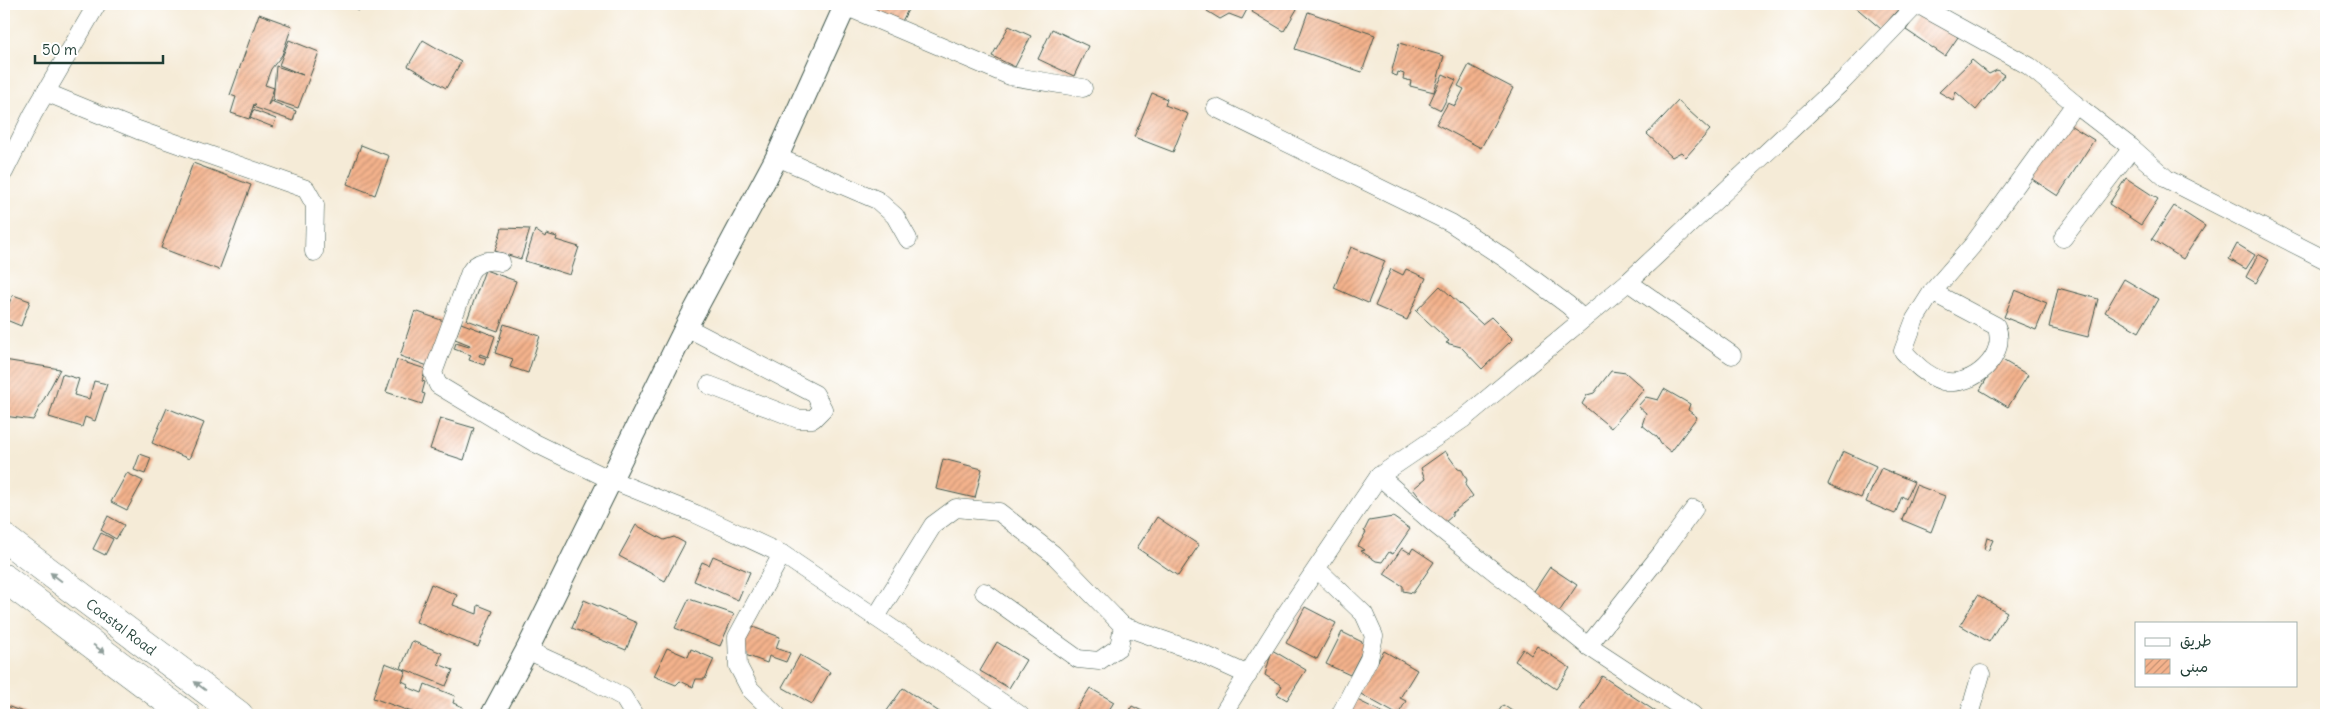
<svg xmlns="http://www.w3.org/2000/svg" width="2330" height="719" font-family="Delius,'Playpen Sans Arabic',sans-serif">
<defs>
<pattern id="building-hatch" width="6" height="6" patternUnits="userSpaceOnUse" patternTransform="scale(1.25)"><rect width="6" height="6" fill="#f4b28c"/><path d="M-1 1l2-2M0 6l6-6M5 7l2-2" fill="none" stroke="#c59273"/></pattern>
</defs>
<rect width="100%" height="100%" fill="#fff"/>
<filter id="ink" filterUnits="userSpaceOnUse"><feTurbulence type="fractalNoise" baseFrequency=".02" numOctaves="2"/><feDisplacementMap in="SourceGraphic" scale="10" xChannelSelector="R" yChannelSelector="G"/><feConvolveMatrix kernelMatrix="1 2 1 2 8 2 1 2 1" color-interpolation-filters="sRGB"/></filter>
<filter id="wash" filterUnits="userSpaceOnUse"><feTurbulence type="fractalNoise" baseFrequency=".0096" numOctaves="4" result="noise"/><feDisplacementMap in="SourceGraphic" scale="20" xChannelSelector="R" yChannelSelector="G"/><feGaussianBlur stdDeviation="1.12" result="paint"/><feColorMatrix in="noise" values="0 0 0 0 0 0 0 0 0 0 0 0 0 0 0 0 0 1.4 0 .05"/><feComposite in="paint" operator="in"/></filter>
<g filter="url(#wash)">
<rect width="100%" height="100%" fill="#f5ebd7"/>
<g id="blocks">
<!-- building -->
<g fill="url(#building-hatch)">
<path d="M 348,4 L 363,4 L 358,11 Z"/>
<path d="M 862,4 L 911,4 L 899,27 L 861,7 Z"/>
<path d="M 1211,4 L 1250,4 L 1242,19 L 1229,14 L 1220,19 L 1207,11 Z"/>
<path d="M 1257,4 L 1289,4 L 1297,9 L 1284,31 L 1252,12 Z"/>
<path d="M 1852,4 L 1900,4 L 1902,5 L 1881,29 Z"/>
<path d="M 1919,11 L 1958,37 L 1945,56 L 1906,30 Z"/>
<path d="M 1308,12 L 1375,35 L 1362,72 L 1295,49 Z"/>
<path d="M 259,14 L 292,26 L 282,55 L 271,69 L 265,85 L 274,88 L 268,105 L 271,101 L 296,111 L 293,121 L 253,107 L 256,104 L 254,104 L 249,119 L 231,113 L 236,97 L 230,95 Z"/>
<path d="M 1009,26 L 1031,36 L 1015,67 L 992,56 Z"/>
<path d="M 1052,29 L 1088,46 L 1074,76 L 1038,59 Z"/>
<path d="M 289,40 L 319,52 L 298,108 L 273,100 L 276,66 L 303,75 L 279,65 Z"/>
<path d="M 423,40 L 461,62 L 446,88 L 408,66 Z"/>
<path d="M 1399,43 L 1444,56 L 1434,92 L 1410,86 L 1411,81 L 1403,79 L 1404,74 L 1398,72 L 1397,76 L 1391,74 Z"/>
<path d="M 1972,60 L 1989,74 L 1997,70 L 2004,75 L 1976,110 L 1956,92 L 1953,100 L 1939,92 Z"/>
<path d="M 1469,65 L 1513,88 L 1481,148 L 1436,124 L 1448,103 L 1455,106 L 1464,89 L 1458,86 Z"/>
<path d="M 1443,74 L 1456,80 L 1441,110 L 1429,104 Z"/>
<path d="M 1152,93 L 1167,99 L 1165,105 L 1188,114 L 1173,152 L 1134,137 Z"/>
<path d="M 1678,101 L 1710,130 L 1686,157 L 1681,152 L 1672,157 L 1647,134 Z"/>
<path d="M 253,110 L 276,119 L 273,127 L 250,118 Z"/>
<path d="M 2065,122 L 2094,140 L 2058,196 L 2029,177 Z"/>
<path d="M 361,145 L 389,156 L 375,195 L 347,184 Z"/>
<path d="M 193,163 L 251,185 L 219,270 L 161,248 Z"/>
<path d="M 2126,178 L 2158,199 L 2141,225 L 2109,204 Z"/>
<path d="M 2174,206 L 2205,226 L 2183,259 L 2152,239 Z"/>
<path d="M 502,228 L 530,229 L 521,259 L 495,251 Z"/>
<path d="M 535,230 L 545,237 L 546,234 L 557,237 L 556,240 L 579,247 L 570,275 L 525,261 Z"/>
<path d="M 2237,244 L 2255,255 L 2246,269 L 2229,259 Z"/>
<path d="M 1351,247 L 1385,261 L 1368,303 L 1334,288 Z"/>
<path d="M 2258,254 L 2269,260 L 2256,283 L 2246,277 Z"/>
<path d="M 1391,269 L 1403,275 L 1406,269 L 1426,278 L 1407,320 L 1375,306 Z"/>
<path d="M 485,270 L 516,281 L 498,331 L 467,320 Z"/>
<path d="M 2124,279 L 2158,299 L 2139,332 L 2105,312 Z"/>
<path d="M 1440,286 L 1482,324 L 1491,317 L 1513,339 L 1482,369 L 1461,347 L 1446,343 L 1449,341 L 1416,311 Z"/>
<path d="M 2058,288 L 2098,299 L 2088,337 L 2049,327 Z"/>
<path d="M 2015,290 L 2047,303 L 2036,330 L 2004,317 Z"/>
<path d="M 13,295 L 30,301 L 21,326 L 4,319 L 4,301 L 9,303 Z"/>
<path d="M 415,311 L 444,321 L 428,366 L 400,356 Z"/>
<path d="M 461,323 L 495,336 L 488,357 L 480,354 L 479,356 L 486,358 L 484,365 L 469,360 L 471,355 L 454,349 L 456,343 L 469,347 L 470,345 L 455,339 Z"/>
<path d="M 504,324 L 540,336 L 528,373 L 510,367 L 513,359 L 495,353 Z"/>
<path d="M 1999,358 L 2028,375 L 2008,407 L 1980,390 Z"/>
<path d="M 4,360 L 60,369 L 33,420 L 4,416 Z"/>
<path d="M 397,360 L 426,369 L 422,381 L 425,382 L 422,393 L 425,394 L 422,404 L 386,392 Z"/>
<path d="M 1611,371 L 1626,373 L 1644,389 L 1611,428 L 1582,404 L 1587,395 L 1594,393 Z"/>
<path d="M 62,374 L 79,379 L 74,395 L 89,399 L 94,381 L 107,384 L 95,421 L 85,417 L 82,427 L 49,417 Z"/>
<path d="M 1664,389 L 1690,404 L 1688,410 L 1697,417 L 1671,452 L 1661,444 L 1657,437 L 1642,425 L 1646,413 L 1638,406 L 1646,397 L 1658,400 Z"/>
<path d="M 167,408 L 204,423 L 189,459 L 152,443 Z"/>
<path d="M 440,418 L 474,428 L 464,460 L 430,449 Z"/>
<path d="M 1445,451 L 1458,469 L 1462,470 L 1467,480 L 1465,485 L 1473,496 L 1452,513 L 1452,516 L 1442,525 L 1413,489 L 1425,479 L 1421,468 Z"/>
<path d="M 1843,451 L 1876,466 L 1861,498 L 1828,484 Z"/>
<path d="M 140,454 L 151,458 L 145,474 L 134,470 Z"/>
<path d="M 943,459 L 982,469 L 975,498 L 936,489 Z"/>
<path d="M 1881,468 L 1914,482 L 1906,499 L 1902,496 L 1895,514 L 1866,502 Z"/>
<path d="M 127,473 L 143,481 L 127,510 L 111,502 Z"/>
<path d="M 1916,485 L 1945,496 L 1931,532 L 1902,520 Z"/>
<path d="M 108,516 L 124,525 L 116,539 L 101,530 Z"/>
<path d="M 1157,517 L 1199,545 L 1178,576 L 1137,548 Z"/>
<path d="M 1393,517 L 1410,529 L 1393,554 L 1389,552 L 1382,562 L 1376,561 L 1361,551 L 1364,550 L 1358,546 L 1366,532 L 1364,531 L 1369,521 Z"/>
<path d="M 636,525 L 664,540 L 674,537 L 685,543 L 665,581 L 619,556 Z"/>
<path d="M 101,533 L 113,539 L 105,555 L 93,549 Z"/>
<path d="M 1987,538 L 1993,540 L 1988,551 L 1984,549 Z"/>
<path d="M 1402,548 L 1410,553 L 1413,548 L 1434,562 L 1413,593 L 1403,591 L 1403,586 L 1384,574 Z"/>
<path d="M 713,556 L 750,572 L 738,600 L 694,581 L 702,562 L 709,565 Z"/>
<path d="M 1550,567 L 1577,585 L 1559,612 L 1532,594 Z"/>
<path d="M 431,584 L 457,595 L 453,605 L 477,614 L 478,605 L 493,611 L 478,647 L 416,622 Z"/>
<path d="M 1978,595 L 2007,612 L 1989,642 L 1960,625 Z"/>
<path d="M 689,599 L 734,614 L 720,646 L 675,628 Z"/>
<path d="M 584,600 L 637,623 L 626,650 L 572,628 Z"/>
<path d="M 1305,607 L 1336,623 L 1317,659 L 1286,643 Z"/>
<path d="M 750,626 L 780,637 L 776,648 L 790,653 L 786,662 L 769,656 L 767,663 L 740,653 Z"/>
<path d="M 1342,632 L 1366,644 L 1350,675 L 1326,664 Z"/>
<path d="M 412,641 L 442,653 L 438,664 L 453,670 L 446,686 L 401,668 Z"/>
<path d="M 997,642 L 1026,660 L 1009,688 L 980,671 Z"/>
<path d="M 1537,646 L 1570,668 L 1556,689 L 1515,661 L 1523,649 L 1531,655 Z"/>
<path d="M 667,648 L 688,657 L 691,649 L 714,659 L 705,679 L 696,679 L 693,687 L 680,681 L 676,685 L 654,676 Z"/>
<path d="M 1272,650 L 1306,670 L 1287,700 L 1277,694 L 1282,686 L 1265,675 Z"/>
<path d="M 1384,651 L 1417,670 L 1400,698 L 1406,701 L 1398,715 L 1359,693 Z"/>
<path d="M 800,655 L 830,672 L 812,704 L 782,687 Z"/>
<path d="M 385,663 L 406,671 L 402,681 L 408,684 L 407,687 L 422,693 L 425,684 L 455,696 L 453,703 L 463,707 L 459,715 L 420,715 L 373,698 Z"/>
<path d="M 1602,676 L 1661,715 L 1589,715 L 1580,710 Z"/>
<path d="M 903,688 L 944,715 L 884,715 Z"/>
<path d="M 1090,688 L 1114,702 L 1106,715 L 1073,715 Z"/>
<path d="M 1355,699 L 1388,715 L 1347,715 Z"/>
<path d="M 4,705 L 31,715 L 4,715 Z"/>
<path d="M 1503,705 L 1518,715 L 1496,715 Z"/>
<path d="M 1132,706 L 1150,715 L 1127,715 Z"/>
</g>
</g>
</g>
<g filter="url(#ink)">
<use href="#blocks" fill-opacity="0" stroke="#3f574c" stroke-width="1"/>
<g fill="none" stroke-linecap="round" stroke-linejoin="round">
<defs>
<g id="minor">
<path d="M 1917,4 L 2029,66 L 2075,104 L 2132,148 L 2167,179 L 2326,260"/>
<path d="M 845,6 L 1010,76 L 1083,88"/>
<path d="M 45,92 L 138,130 L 306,189 L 315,205 L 314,252"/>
<path d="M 1216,108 L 1451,223 L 1506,259 L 1568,305 L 1583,319"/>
<path d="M 777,157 L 877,200 L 895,216 L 908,239"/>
<path d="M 4,172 L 33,114 L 97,4"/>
<path d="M 2063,238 L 2132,148"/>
<path d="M 501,262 C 489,259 477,261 470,272 L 436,365 L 433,373 L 438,385 L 535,443 L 609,479 L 696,514 L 782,554 L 1020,715"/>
<path d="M 1628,282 L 1732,355"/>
<path d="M 1932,292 L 1996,326 C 2009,355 1972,389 1943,381 C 1925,375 1915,364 1903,351 L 1915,319 L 1932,292 L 1972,246 L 2075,104"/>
<path d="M 686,327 L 815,394 L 823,409 L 813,419 L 798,419 L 709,385"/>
<path d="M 1379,476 L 1432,522 L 1588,646 L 1693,715"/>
<path d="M 1317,569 L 1364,614 L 1374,636 L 1369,659 L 1340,715"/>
<path d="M 876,617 L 933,525 L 956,508 L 999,512 L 1053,554 L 1123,626 L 1119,647 L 1099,661 L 1078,659 L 984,592"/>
<path d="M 1123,626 L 1200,653 L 1248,675"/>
<path d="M 1588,646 L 1661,554 L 1694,509"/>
<path d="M 527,650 L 588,678 L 623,697 L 634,715"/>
<path d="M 777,715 L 750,689 L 738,666 L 737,637 L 782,554"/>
<path d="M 1222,715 L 1285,615 L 1379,476 L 1463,419 L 1628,282 L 1842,82 L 1917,4"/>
<path d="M 1969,715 L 1981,674"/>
</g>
<path id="tertiary" d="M 492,715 L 527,650 L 686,327 L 777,157 L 846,4"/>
<g id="trunk">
<path d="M 4,538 L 239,715"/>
<path d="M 4,578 L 186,715"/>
</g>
</defs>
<!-- minor casing -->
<use href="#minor" stroke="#3f574c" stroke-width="19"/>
<!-- tertiary casing -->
<use href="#tertiary" stroke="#3f574c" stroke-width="24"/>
<!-- trunk casing -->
<use href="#trunk" stroke="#3f574c" stroke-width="29"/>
<!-- minor -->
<use href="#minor" stroke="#fff" stroke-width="18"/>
<!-- tertiary -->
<use href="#tertiary" stroke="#fff" stroke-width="22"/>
<!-- trunk -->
<use href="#trunk" stroke="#fff" stroke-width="28"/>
</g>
<!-- one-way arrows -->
<defs><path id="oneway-solid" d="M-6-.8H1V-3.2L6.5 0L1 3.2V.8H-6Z" transform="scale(1.25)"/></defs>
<g fill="#8f9e9a">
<use href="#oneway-solid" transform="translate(56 577) rotate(-143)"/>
<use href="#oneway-solid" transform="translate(99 649) rotate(37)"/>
<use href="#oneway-solid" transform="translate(200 686) rotate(-143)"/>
</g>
</g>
<g text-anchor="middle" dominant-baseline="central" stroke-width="4" stroke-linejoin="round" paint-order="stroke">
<!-- street labels -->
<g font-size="14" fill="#1f3d34" stroke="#fff">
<text transform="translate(121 627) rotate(37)">Coastal Road</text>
</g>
</g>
<!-- margin -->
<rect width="2330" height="719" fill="none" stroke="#fff" stroke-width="20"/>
<!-- legend -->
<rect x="2135" y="622" width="162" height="65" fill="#ffffff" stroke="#a5b1ae"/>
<rect x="2145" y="638" width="25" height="8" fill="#ffffff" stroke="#a5b1ae"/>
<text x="2180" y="646" font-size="15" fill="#1f3d34">طريق</text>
<rect x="2145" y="659" width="25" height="15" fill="url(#building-hatch)" stroke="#a5b1ae"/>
<text x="2180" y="672" font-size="15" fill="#1f3d34">مبنى</text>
<!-- scale -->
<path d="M35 55v8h128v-8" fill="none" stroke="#1f3d34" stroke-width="2.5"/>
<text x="42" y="55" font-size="15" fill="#1f3d34" stroke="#ffffff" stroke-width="4" paint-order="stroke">50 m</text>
</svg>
